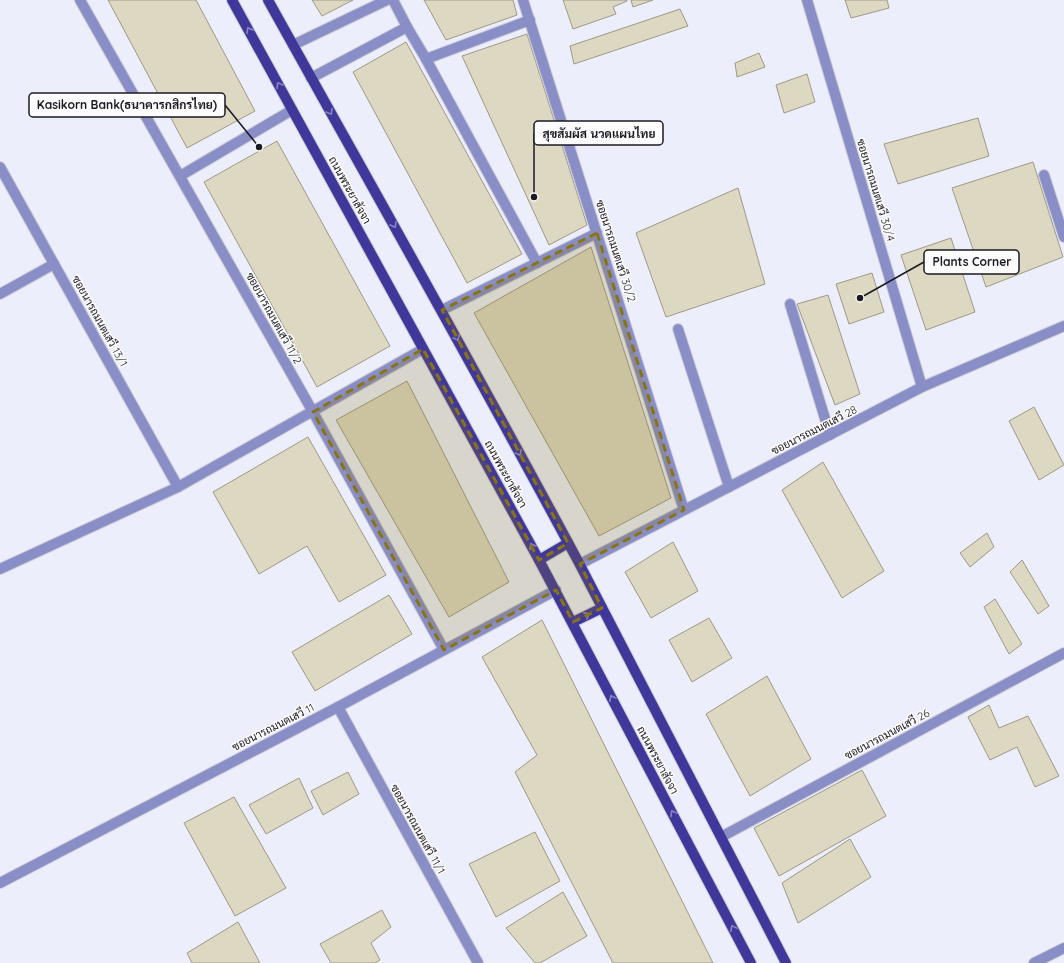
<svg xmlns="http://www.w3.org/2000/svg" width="1064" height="963" font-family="Quicksand,Sarabun,sans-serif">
<rect width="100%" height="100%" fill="#edeefb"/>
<!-- building -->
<g fill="#ddd8c2" stroke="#9e9985">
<path d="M 108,0 L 196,0 L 255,111 L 187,148 Z"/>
<path d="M 312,0 L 353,0 L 322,16 Z"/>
<path d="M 424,0 L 513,0 L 517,15 L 446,40 Z"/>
<path d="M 563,0 L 627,0 L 627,1 L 613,7 L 616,14 L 573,29 Z"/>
<path d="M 631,0 L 653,0 L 633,7 Z"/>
<path d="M 845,0 L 887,0 L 889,8 L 851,18 Z"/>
<path d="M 680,9 L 688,26 L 574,64 L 570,46 Z"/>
<path d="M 527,34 L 587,225 L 549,245 L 462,56 Z"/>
<path d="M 406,42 L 522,254 L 467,283 L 353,72 Z"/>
<path d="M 759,53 L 765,67 L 737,77 L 735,63 Z"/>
<path d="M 807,74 L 815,102 L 784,113 L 776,85 Z"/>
<path d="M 978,118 L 989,156 L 898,184 L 884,144 Z"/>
<path d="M 277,141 L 390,346 L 317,387 L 204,182 Z"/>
<path d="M 1033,162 L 1063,257 L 986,287 L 952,188 Z"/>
<path d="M 738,188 L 765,284 L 666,317 L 636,233 Z"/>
<path d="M 951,238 L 975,312 L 926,330 L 901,255 Z"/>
<path d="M 591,247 L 671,498 L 599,536 L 474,313 Z"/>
<path d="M 872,273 L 884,312 L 849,324 L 836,284 Z"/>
<path d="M 828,295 L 860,394 L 835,405 L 797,304 Z"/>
<path d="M 407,381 L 509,582 L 449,617 L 336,420 Z"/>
<path d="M 1034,407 L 1064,465 L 1039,480 L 1009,421 Z"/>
<path d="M 308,437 L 386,575 L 339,602 L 307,546 L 259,574 L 213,492 Z"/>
<path d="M 823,462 L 884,571 L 842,598 L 782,490 Z"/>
<path d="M 987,533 L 994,547 L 970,567 L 960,553 Z"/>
<path d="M 673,542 L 698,591 L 651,618 L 625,572 Z"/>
<path d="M 1022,560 L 1049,606 L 1038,614 L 1010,572 Z"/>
<path d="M 389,595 L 412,634 L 315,691 L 292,652 Z"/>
<path d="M 995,599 L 1022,644 L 1009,654 L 984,607 Z"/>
<path d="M 709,618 L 732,658 L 692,682 L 669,640 Z"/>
<path d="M 542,620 L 713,963 L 613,963 L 515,772 L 537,755 L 482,657 Z"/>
<path d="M 767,676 L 811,759 L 750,796 L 706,714 Z"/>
<path d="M 989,705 L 999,728 L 1028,716 L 1059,776 L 1035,787 L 1017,747 L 990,760 L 968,717 Z"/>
<path d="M 862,770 L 886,816 L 779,876 L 754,828 Z"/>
<path d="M 348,772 L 359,794 L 323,815 L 311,791 Z"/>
<path d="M 299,778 L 313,808 L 266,834 L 249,805 Z"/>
<path d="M 234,797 L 286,888 L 235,916 L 184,823 Z"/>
<path d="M 535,832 L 560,881 L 496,917 L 469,864 Z"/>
<path d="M 850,839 L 871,877 L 798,923 L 782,883 Z"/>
<path d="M 563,892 L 587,936 L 540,963 L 535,963 L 506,928 Z"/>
<path d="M 382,910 L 391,927 L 371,943 L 380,960 L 375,963 L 331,963 L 320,944 Z"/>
<path d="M 238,922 L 260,963 L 192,963 L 187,953 Z"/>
</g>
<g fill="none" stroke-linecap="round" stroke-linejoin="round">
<defs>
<g id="minor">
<path d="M 80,0 L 313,412 L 444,650"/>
<path d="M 393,0 L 407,27 L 426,59 L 537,263"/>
<path d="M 523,0 L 684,510"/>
<path d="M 807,0 L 922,387"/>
<path d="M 293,45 L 387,0"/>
<path d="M 426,59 L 530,20"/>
<path d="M 311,78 L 407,27"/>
<path d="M 0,167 L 178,487"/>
<path d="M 1044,175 L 1064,237"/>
<path d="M 180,176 L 292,110"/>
<path d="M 0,294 L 54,264"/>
<path d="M 790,304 L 830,435"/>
<path d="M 442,310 L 597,233"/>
<path d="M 678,329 L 729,487"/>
<path d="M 580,564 L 922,387 L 1064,326"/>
<path d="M 0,569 L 178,487 L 423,349"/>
<path d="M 338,707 L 478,963"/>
<path d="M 721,837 L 1064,653"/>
<path d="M 0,883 L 338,707 L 556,590"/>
<path d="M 1034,963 L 1064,948"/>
</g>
<g id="major">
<path d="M 232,0 L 539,560 L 751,963"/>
<path d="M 268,0 C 372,187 478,374 579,563 C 649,696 717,830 786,963"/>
<path d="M 539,560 L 568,543"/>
<path d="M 573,622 L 602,608"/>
</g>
</defs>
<!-- minor casing -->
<use href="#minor" stroke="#cbccd8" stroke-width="12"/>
<!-- major casing -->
<use href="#major" stroke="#cbccd8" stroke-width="12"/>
<!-- minor -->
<use href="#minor" stroke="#8a8ec6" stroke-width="10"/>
<!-- major -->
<use href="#major" stroke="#40379b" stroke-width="10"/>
</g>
<!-- one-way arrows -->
<defs><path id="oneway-chevron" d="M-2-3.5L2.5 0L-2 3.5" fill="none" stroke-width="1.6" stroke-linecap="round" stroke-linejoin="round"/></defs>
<g stroke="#8b86c2">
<use href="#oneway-chevron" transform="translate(249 30) rotate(-119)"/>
<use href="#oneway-chevron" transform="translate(279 85) rotate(-119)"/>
<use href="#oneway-chevron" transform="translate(330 112) rotate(60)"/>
<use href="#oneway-chevron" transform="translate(394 225) rotate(60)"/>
<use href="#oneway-chevron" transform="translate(457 338) rotate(62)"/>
<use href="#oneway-chevron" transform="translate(519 453) rotate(62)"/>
<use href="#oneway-chevron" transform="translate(532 546) rotate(-119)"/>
<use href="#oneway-chevron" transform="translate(587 615) rotate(-27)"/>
<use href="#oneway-chevron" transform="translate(612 698) rotate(-118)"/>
<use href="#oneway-chevron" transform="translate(673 813) rotate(-118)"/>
<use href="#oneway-chevron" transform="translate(733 928) rotate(-118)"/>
</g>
<!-- marked area -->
<path fill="#887416" fill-opacity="0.2" stroke="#887416" stroke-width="3" stroke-dasharray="8 5" stroke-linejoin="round" d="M 597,233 L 684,510 L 580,564 L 602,608 L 573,622 L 556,590 L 444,650 L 313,412 L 423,349 L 539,560 L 568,543 L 442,310 Z"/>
<g text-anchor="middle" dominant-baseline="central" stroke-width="3" stroke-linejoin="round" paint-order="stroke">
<!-- street labels -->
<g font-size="11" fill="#1a1a22" stroke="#fcfcfc">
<text transform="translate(350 190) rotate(61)">ถนนพระยาสัจจา</text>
<text transform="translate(876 190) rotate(73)">ซอยนารถมนตเสวี 30/4</text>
<text transform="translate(616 251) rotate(72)">ซอยนารถมนตเสวี 30/2</text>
<text transform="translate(274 318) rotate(61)">ซอยนารถมนตเสวี 11/2</text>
<text transform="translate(100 321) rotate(61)">ซอยนารถมนตเสวี 13/1</text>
<text transform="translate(814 430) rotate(-27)">ซอยนารถมนตเสวี 28</text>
<text transform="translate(506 474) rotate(61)">ถนนพระยาสัจจา</text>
<text transform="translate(273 727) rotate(-27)">ซอยนารถมนตเสวี 11</text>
<text transform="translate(887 734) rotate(-28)">ซอยนารถมนตเสวี 26</text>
<text transform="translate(658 760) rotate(62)">ถนนพระยาสัจจา</text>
<text transform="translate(418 829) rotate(61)">ซอยนารถมนตเสวี 11/1</text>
</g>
</g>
<!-- callouts -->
<path fill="none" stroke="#1a1a22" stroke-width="1.5" d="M259 147L225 105M534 197L534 133M860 298L924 262"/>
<g fill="#1a1a22" stroke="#fcfcfc" stroke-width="1.5">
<circle cx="259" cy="147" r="4"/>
<circle cx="534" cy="197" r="4"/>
<circle cx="860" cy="298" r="4"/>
</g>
<g fill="#fcfcfc" stroke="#1a1a22" stroke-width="1.5">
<rect x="29" y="93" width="196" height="24" rx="4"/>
<rect x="534" y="121" width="129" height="24" rx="4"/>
<rect x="924" y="250" width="95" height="24" rx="4"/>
</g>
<g font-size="12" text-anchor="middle" font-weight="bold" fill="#1a1a22">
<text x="127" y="109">Kasikorn Bank(ธนาคารกสิกรไทย)</text>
<text x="599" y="138">สุขสัมผัส นวดแผนไทย</text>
<text x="972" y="266">Plants Corner</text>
</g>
</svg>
